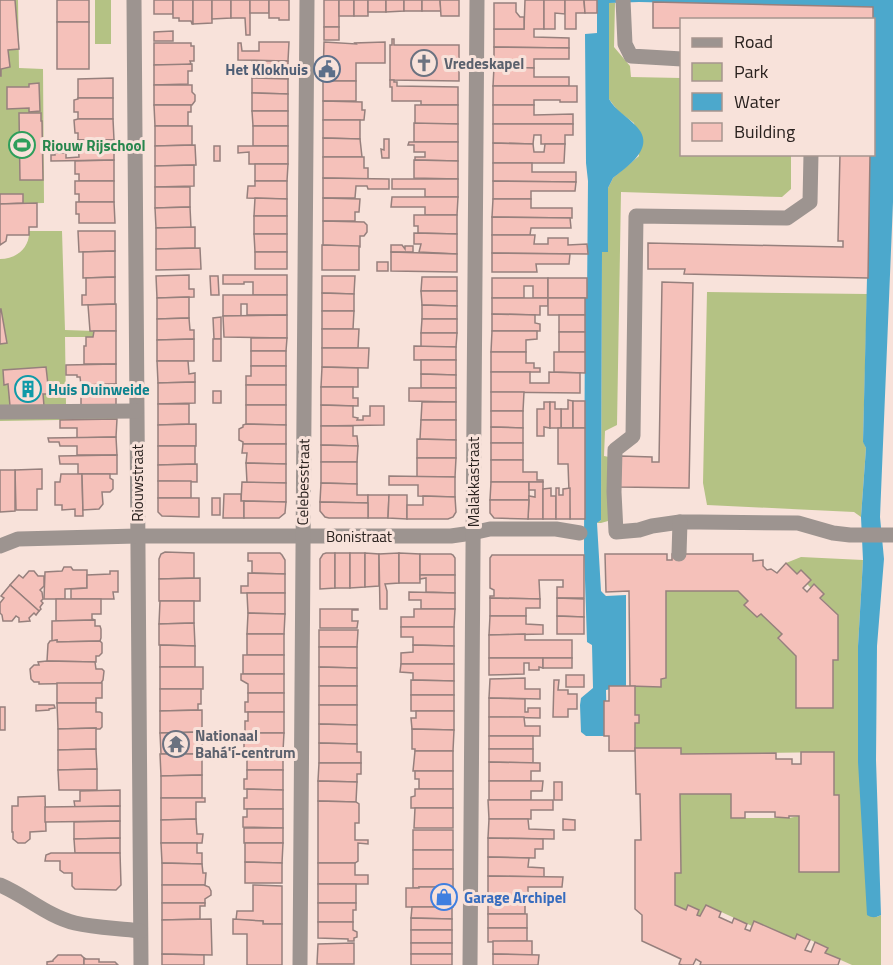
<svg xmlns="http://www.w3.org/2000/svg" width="893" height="965" font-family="'Titillium Web',sans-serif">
<rect width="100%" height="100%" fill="#f8e2da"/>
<!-- green -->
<g fill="#b4c284">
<path d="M 0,0 L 18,0 L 19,68 L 43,69 L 44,203 L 0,204 Z"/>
<rect x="95" y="0" width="16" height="44"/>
<path d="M 609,3 L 615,3 L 614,47 L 630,66 L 631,77 L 681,78 L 682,154 L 791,155 L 791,189 L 782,197 L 621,192 L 617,425 L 605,431 L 604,456 L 609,457 L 608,521 L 601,523 L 597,523 L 601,520 L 602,251 L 608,251 L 608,188 L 613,178 L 639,156 L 634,123 L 618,111 L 609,99 Z"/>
<path d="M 29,231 L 62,231 L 65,330 L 94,331 L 93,337 L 65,337 L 66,405 L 116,405 L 117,419 L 0,421 L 0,259 C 16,259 30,248 29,231 Z"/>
<path d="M 707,292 L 867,294 L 863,441 L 866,448 L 861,517 L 854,512 L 707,505 L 703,483 Z"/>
<path d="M 801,557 L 863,560 L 858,646 L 877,917 L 881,915 L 881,965 L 852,965 L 825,953 L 827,948 L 798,934 L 795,939 L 752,926 L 706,905 L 700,916 L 675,905 L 675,873 L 681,873 L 680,794 L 731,794 L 732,818 L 789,818 L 799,816 L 799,872 L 839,872 L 839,796 L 834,795 L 834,752 L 681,754 L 635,748 L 635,686 L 661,687 L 661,679 L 666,678 L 666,591 L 738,591 L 782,634 L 778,639 L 796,656 L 833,660 L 838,660 L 838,615 L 786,563 Z"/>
</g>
<!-- water -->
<path fill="#4ca8cc" d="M 597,0 L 893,0 L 893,202 L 880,517 L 884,559 L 877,646 L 876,760 L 881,915 C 875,918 872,918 867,915 L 858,762 L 858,646 L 863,560 L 861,517 L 866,448 L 863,442 L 870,155 L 874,154 L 873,7 L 639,2 L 609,3 L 609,99 C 616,111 627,116 636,126 C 657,147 628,166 613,178 L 608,188 L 608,252 L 602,252 L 601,520 L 597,523 L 601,591 L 606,596 L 626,595 L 626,686 L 606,690 L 607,736 L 586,736 L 581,732 L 580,705 L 581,698 L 593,688 L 592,645 L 587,642 L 584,549 L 585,298 L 587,298 L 588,181 L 586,163 L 585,34 L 597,33 Z"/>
<!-- building -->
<g fill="#f5c1ba" stroke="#96807d" stroke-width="1.5">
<path d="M 0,0 L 15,0 L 19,49 L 8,50 L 10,67 L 1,69 L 1,76 L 0,76 Z"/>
<rect x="57" y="0" width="32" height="22"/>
<rect x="154" y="0" width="19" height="14"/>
<path d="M 173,0 L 193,0 L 193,24 L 192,24 L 191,21 L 179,21 L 179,18 L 173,18 Z"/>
<path d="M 193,0 L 212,0 L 212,23 L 193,24 Z"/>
<path d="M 212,0 L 231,0 L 231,18 L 212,19 Z"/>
<path d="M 231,0 L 250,0 L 250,35 L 246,35 L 245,18 L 231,18 Z"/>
<rect x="250" y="0" width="19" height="13"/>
<path d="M 269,0 L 289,0 L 289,20 L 279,20 L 279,18 L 269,18 Z"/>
<rect x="324" y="0" width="15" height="27"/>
<rect x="339" y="0" width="15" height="16"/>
<rect x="354" y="0" width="14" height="16"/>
<rect x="368" y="0" width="18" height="12"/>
<path d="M 386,0 L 404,0 L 404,11 L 386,12 Z"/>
<rect x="404" y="0" width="18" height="11"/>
<path d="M 422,0 L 440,0 L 441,11 L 422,11 Z"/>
<path d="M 440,0 L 459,0 L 459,16 L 441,16 Z"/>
<path d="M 525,0 L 544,0 L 544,29 L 534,29 L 534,37 L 569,38 L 569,48 L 494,47 L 494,29 L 524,29 Z"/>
<path d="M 544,0 L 565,0 L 565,14 L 555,13 L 555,29 L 544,29 Z"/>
<path d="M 565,0 L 584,0 L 585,13 L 576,13 L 576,29 L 565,29 Z"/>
<path d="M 584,0 L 597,0 L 597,13 L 585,13 Z"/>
<path d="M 653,2 L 873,7 L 873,20 L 682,20 L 682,28 L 653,28 Z"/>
<path d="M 494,3 L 516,3 L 516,12 L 520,17 L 524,17 L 524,29 L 494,29 Z"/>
<rect x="57" y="22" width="32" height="47"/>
<rect x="324" y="27" width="15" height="13"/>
<path d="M 173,31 L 173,41 L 154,41 L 154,32 Z"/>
<path d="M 392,39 L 394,39 L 394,45 L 459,45 L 459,81 L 390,80 L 390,45 L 392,45 Z"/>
<path d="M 259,42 L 289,42 L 288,61 L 238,60 L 238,43 L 241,43 L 242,51 L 259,51 Z"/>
<path d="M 324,42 L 356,44 L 355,43 L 385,42 L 385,63 L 356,63 L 356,81 L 323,81 Z"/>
<path d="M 154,43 L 191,43 L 191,46 L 194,46 L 194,61 L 190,61 L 191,64 L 187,65 L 154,65 Z"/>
<path d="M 494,47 L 569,48 L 569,59 L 534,59 L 534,68 L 494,67 Z"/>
<path d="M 252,61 L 288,61 L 288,79 L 252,78 Z"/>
<path d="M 192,64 L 192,71 L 188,71 L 188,84 L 154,85 L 154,65 Z"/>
<path d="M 494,67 L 534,68 L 534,77 L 569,77 L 569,86 L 493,86 Z"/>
<path d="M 113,78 L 113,98 L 78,98 L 78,79 Z"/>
<path d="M 252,78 L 288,79 L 288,94 L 252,93 Z"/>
<path d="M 390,80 L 394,80 L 394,82 L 397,82 L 397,86 L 458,87 L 458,105 L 421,105 L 421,101 L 392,101 L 392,87 L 390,87 Z"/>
<rect x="323" y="81" width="33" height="20"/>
<path d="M 39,83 L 40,111 L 29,112 L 29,108 L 7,109 L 7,87 L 29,87 L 29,84 Z"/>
<path d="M 154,85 L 192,85 L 192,92 L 195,95 L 195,101 L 192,105 L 154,105 Z"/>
<path d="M 493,86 L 577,86 L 577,102 L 560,102 L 560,100 L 534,100 L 534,105 L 493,105 Z"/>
<path d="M 252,93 L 288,94 L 288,111 L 252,111 Z"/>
<path d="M 78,98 L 113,98 L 113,119 L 78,119 L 78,112 L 74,112 L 74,100 L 78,99 Z"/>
<path d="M 323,101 L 362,102 L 362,110 L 365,110 L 364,120 L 323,120 Z"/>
<path d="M 154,105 L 191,105 L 191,112 L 188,112 L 188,126 L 155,126 Z"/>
<rect x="415" y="105" width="43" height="19"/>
<path d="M 493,105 L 534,105 L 534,115 L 573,114 L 573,124 L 493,124 Z"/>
<path d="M 252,111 L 288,111 L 288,126 L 253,126 Z"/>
<path d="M 19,113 L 41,113 L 41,121 L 42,121 L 43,180 L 20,180 Z"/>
<path d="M 78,119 L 113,119 L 114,140 L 78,140 L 78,133 L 75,133 L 74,120 Z"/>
<path d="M 323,120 L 360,120 L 360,139 L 323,138 Z"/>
<path d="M 414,123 L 458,124 L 458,142 L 414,142 Z"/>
<path d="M 493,124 L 573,124 L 573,135 L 565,135 L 565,144 L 541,144 L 541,135 L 534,135 L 533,144 L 493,143 Z"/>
<path d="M 155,126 L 192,126 L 192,145 L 155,146 Z"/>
<rect x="253" y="126" width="35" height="20"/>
<path d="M 323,138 L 360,139 L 362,157 L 323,157 Z"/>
<path d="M 384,139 L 389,139 L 389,158 L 382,158 L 381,149 L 384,150 Z"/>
<path d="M 78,140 L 114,140 L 114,160 L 51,161 L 51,155 L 55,155 L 55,153 L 66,153 L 66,158 L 79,157 Z"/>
<path d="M 409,142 L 458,142 L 458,161 L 415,160 L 415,157 L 425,157 L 425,152 L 414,152 L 414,145 L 408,145 Z"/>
<path d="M 493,143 L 533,144 L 534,152 L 544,152 L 545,144 L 565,144 L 564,163 L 493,163 Z"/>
<path d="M 195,145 L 196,165 L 155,166 L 155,146 Z"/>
<rect x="214" y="146" width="6" height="15"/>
<path d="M 238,146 L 288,146 L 288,164 L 249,164 L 249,152 L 238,153 Z"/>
<path d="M 840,154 L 870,154 L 868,278 L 684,274 L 685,269 L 648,269 L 648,243 L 843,247 L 843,241 L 838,241 Z"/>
<path d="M 323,157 L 364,157 L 364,168 L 368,168 L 368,179 L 323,178 Z"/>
<path d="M 114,160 L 114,181 L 79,181 L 79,174 L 75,174 L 75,161 Z"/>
<path d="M 414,160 L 458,161 L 458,179 L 414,178 Z"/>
<path d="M 493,163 L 532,163 L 532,172 L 576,172 L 576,182 L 493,181 Z"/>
<path d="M 255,164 L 288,164 L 287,181 L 255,181 Z"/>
<path d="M 194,165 L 194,186 L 155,187 L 155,166 Z"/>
<path d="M 323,178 L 389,179 L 389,189 L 368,189 L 367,186 L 356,186 L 355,198 L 323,198 Z"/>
<path d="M 392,179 L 458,179 L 458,197 L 425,197 L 425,189 L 392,189 Z"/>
<path d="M 75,181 L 114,181 L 114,202 L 79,202 L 79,194 L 75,194 Z"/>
<path d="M 255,181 L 287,181 L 287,199 L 247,198 L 248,186 L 255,186 Z"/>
<path d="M 493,181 L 576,182 L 575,191 L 531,191 L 531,199 L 493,199 Z"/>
<path d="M 155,187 L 190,187 L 190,207 L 155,208 Z"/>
<path d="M 0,194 L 23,194 L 23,203 L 0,204 Z"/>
<path d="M 392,197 L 458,197 L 457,215 L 425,215 L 425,207 L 391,207 Z"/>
<path d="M 255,198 L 287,199 L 287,216 L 254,216 Z"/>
<path d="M 323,198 L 360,199 L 359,212 L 355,212 L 355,221 L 323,221 Z"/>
<path d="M 493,199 L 531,199 L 531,208 L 572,208 L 572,218 L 492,217 Z"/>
<path d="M 76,202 L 114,202 L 115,223 L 79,223 L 79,214 L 76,214 Z"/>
<path d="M 37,203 L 37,227 L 29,227 L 29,235 L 7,235 L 6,241 L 0,245 L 0,204 Z"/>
<path d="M 190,207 L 191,228 L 156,228 L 155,208 Z"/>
<path d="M 414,215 L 457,215 L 457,234 L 418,233 L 418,226 L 414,226 Z"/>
<rect x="254" y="216" width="33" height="18"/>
<path d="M 492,217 L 570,218 L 571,228 L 531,228 L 530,235 L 492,235 Z"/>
<path d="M 323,221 L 364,222 L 367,225 L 367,232 L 364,236 L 360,236 L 360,247 L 323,245 Z"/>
<path d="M 195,227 L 195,248 L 156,249 L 156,228 Z"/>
<path d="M 78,231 L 115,231 L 115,251 L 79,252 Z"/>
<path d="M 414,233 L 457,234 L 457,254 L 419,252 L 421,244 L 414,244 Z"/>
<path d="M 254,234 L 287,234 L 287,252 L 255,252 Z"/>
<path d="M 492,235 L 535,235 L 534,244 L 548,244 L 548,238 L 568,238 L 568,245 L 587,244 L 588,254 L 492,253 Z"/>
<path d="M 322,245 L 359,246 L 359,270 L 322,270 Z"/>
<path d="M 391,245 L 402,245 L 405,249 L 405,246 L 413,246 L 413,252 L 391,252 Z"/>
<path d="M 200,248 L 201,269 L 156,270 L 156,249 Z"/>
<path d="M 115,251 L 115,277 L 83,278 L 83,252 Z"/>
<rect x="255" y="252" width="32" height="17"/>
<path d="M 391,252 L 457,254 L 457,272 L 391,271 Z"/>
<path d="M 492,253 L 570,254 L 569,264 L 536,264 L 537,272 L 492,272 Z"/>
<rect x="377" y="262" width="11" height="9"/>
<path d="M 189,275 L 189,289 L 194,289 L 194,297 L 157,298 L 156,276 Z"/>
<path d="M 223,275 L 287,275 L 287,295 L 253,295 L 253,282 L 244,282 L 244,284 L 223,284 Z"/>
<path d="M 210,276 L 218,276 L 219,295 L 211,295 Z"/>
<path d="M 322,276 L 355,276 L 354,294 L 322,293 Z"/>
<path d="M 115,277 L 115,304 L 82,305 L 82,295 L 86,295 L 86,278 Z"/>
<path d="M 422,277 L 457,277 L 457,291 L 421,291 Z"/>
<path d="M 492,278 L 548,278 L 548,298 L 533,298 L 533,286 L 524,286 L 524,298 L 492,298 Z"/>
<rect x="548" y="278" width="39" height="20"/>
<path d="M 662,282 L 693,283 L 689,488 L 620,487 L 621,456 L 652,457 L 652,462 L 659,462 Z"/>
<path d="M 421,291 L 457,291 L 457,306 L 422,305 Z"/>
<path d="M 322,293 L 354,294 L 354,311 L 322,311 Z"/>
<path d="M 223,295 L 287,295 L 287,315 L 247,315 L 247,304 L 241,304 L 241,316 L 223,316 Z"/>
<path d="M 189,297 L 189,318 L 157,319 L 157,298 Z"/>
<path d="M 492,298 L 548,298 L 548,306 L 540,306 L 540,315 L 492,314 Z"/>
<rect x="548" y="298" width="37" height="17"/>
<path d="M 116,304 L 116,331 L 90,331 L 88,305 Z"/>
<path d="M 422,305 L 457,306 L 457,319 L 422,319 Z"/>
<path d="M 0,309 L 1,309 L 7,343 L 0,344 Z"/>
<path d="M 322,311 L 354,311 L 353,329 L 322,329 Z"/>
<path d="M 492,314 L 535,315 L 535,323 L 540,324 L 540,331 L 492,331 Z"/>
<path d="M 287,315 L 287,338 L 224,337 L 223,316 Z"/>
<rect x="559" y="315" width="26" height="17"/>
<path d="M 221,317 L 221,339 L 214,339 L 213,318 Z"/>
<path d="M 189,318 L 190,330 L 194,330 L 194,339 L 157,340 L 157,319 Z"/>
<path d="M 422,319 L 457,319 L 457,333 L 421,333 Z"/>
<path d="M 322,329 L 359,329 L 358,348 L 322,348 Z"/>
<path d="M 94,331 L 116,331 L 116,364 L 84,364 L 84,346 L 86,346 L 86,337 L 93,337 Z"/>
<path d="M 492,331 L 537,331 L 537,339 L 526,340 L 526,352 L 491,352 Z"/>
<rect x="559" y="332" width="26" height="20"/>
<path d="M 421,333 L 457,333 L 456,347 L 421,347 Z"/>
<path d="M 251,338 L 287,338 L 286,351 L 251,351 Z"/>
<path d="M 194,339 L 194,361 L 157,361 L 157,340 Z"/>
<rect x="213" y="339" width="8" height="22"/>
<path d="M 414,346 L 456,347 L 456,360 L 414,360 Z"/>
<path d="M 322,348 L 369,348 L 368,368 L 322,367 Z"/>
<rect x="251" y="351" width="35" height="15"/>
<path d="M 491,352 L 526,352 L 526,363 L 534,363 L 534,368 L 540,368 L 540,372 L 491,372 Z"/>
<path d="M 554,352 L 585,352 L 585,373 L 554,372 Z"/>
<path d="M 421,360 L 456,360 L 456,375 L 421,374 Z"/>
<path d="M 157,361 L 188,361 L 189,374 L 195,373 L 195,382 L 158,383 Z"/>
<path d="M 116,364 L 116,384 L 81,385 L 80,377 L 77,377 L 77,375 L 66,375 L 66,365 Z"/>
<path d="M 251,366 L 286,366 L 286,385 L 246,385 L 246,376 L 251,376 Z"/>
<path d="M 46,367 L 49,394 L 43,394 L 44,406 L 10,406 L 8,384 L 4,385 L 3,370 Z"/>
<path d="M 322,367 L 358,368 L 358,387 L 321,387 Z"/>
<path d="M 491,372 L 530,372 L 530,383 L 549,383 L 549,372 L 580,373 L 580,393 L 491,392 Z"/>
<path d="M 421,374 L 456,375 L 456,388 L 421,388 Z"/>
<path d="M 195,382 L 195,403 L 158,404 L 158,383 Z"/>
<path d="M 116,384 L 116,405 L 81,405 L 81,395 L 85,395 L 85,385 Z"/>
<rect x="246" y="385" width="40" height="20"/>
<path d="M 321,387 L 353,387 L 353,398 L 358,398 L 358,406 L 321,405 Z"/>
<path d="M 409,388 L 456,388 L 456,402 L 409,401 Z"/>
<rect x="213" y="391" width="8" height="12"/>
<path d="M 491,392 L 524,392 L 523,411 L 491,411 Z"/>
<path d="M 568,400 L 573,401 L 573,428 L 561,428 L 561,409 L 568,409 Z"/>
<rect x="573" y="401" width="12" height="27"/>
<path d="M 422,402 L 456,402 L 456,420 L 421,420 Z"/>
<path d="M 544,402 L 550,402 L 550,428 L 544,427 L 544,436 L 537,436 L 537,409 L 544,409 Z"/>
<path d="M 550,402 L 555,402 L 555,409 L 561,409 L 561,428 L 550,428 Z"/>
<path d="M 158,404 L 189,404 L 189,424 L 158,425 Z"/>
<path d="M 246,405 L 286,405 L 286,425 L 246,424 Z"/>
<path d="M 321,405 L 353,406 L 353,417 L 358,418 L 357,420 L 363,420 L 363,416 L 370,416 L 370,406 L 384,406 L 384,425 L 321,426 Z"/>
<path d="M 491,411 L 523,411 L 523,428 L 491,427 Z"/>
<path d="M 117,419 L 116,437 L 77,438 L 77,428 L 60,428 L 60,420 Z"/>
<path d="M 421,420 L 456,420 L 456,440 L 420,439 Z"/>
<path d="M 196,424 L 196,446 L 158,446 L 158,425 Z"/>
<path d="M 246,424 L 286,425 L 286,444 L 243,444 L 243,442 L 239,440 L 239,429 L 243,427 L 243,425 Z"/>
<path d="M 321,426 L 353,426 L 353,436 L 357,436 L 358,446 L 321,445 Z"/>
<path d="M 491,427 L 523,428 L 523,443 L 491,443 Z"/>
<path d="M 558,428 L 585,428 L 585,519 L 570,519 L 568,464 L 558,464 Z"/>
<path d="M 116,437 L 117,455 L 77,455 L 77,446 L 60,446 L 59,442 L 49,442 L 48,438 Z"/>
<path d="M 417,439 L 456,440 L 456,458 L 417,458 Z"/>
<rect x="491" y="443" width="32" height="17"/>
<path d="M 243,444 L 286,444 L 286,464 L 246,463 L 247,453 L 242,453 Z"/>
<path d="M 321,445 L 358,446 L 357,462 L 321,462 Z"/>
<path d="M 158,446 L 195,446 L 195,464 L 158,465 Z"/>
<path d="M 117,455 L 117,474 L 78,474 L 78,464 L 60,464 L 59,456 Z"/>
<path d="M 417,458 L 456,458 L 455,477 L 417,477 Z"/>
<path d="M 491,460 L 523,460 L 523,472 L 537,472 L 537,480 L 543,480 L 543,482 L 491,482 Z"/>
<path d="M 321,462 L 357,462 L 357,484 L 321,483 Z"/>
<path d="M 246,463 L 286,464 L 286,483 L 247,483 Z"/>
<path d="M 197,464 L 197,482 L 158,481 L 158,465 Z"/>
<path d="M 42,469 L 42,489 L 37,489 L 37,510 L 16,510 L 15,470 Z"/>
<path d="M 0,470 L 15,470 L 15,511 L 0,512 Z"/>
<path d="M 61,474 L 82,474 L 83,516 L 75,516 L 75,509 L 62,510 L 62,505 L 55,505 L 55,482 L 60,482 Z"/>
<path d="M 82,474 L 110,474 L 110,478 L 113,480 L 113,489 L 110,492 L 102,492 L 103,504 L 99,509 L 83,510 Z"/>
<path d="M 389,476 L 455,477 L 455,497 L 418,496 L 418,485 L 389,485 Z"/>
<rect x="158" y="481" width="33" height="17"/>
<path d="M 242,482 L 286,483 L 286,502 L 241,501 Z"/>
<path d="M 491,482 L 529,482 L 529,500 L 490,500 Z"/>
<path d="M 529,482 L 543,482 L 543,519 L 528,519 L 529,496 L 535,497 L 535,490 L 529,490 Z"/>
<path d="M 321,483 L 357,484 L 357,495 L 368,495 L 368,503 L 320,502 Z"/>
<path d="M 551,488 L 551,496 L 556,496 L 556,519 L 543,519 L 543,489 Z"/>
<path d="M 556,488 L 559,488 L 559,495 L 563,495 L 563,489 L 570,488 L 570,519 L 556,519 Z"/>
<path d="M 224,494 L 241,494 L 241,501 L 244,501 L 244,518 L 223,518 Z"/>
<path d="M 368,495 L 389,495 L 388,518 L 368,518 Z"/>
<path d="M 389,495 L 407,495 L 407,519 L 388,518 Z"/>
<path d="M 423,496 L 455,497 L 456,512 L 453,517 L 448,519 L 407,519 L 407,505 L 423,505 Z"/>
<path d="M 158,498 L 199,498 L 199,517 L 162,516 L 158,512 Z"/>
<rect x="212" y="498" width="8" height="17"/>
<path d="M 490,500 L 529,500 L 528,519 L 494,518 L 490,513 Z"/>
<path d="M 244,501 L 286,502 L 285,513 L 279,518 L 244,518 Z"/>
<path d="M 320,502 L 368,503 L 368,518 L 329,518 L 325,517 L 320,511 Z"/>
<path d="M 165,552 L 194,553 L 194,578 L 159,579 L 159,559 L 161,554 Z"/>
<path d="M 248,553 L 280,553 L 282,555 L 285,560 L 285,574 L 252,573 L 252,561 L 248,561 Z"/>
<path d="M 326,553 L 335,553 L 335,588 L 320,589 L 320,559 L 323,554 Z"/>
<rect x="335" y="553" width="15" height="35"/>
<path d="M 350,553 L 365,553 L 365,587 L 350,588 Z"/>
<path d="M 365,553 L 379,554 L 379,586 L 365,587 Z"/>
<path d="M 399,553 L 399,583 L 385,584 L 387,591 L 387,609 L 380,609 L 379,554 Z"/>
<path d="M 399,553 L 420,554 L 420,583 L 399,583 Z"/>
<path d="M 420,554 L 451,554 L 453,555 L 455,558 L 455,575 L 420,575 Z"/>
<path d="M 605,554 L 667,554 L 667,560 L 672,560 L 672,554 L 753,554 L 753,561 L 763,560 L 763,566 L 767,570 L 771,569 L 777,573 L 786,563 L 797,574 L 801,570 L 811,580 L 803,588 L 807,592 L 814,584 L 824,594 L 820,598 L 838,615 L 838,660 L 833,660 L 833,708 L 796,708 L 796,656 L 778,638 L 782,634 L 761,614 L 757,617 L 744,605 L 748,601 L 738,591 L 666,591 L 666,678 L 661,679 L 661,687 L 630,686 L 629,591 L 606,592 Z"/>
<path d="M 492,555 L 584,555 L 584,598 L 557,598 L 557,587 L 563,587 L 563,580 L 539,580 L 540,599 L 490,598 L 490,596 L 494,596 L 494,590 L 490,588 L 490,558 Z"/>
<path d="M 64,567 L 71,567 L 73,570 L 87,570 L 87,588 L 65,589 L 65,599 L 44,599 L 45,572 L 62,571 Z"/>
<path d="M 29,571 L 34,571 L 38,576 L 44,576 L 44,586 L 40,590 L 42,592 L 43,599 L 41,601 L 43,603 L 40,607 L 41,609 L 39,611 L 10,585 L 19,575 L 23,578 Z"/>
<path d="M 110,571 L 118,571 L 118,592 L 113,592 L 114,599 L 71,599 L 71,589 L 87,588 L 87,575 L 110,574 Z"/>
<path d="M 248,573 L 285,574 L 285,593 L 241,593 L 241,586 L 248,586 Z"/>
<path d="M 420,575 L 455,575 L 455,593 L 426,592 L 426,578 L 420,579 Z"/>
<path d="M 200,578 L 200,601 L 159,601 L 159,579 Z"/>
<path d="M 10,585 L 39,611 L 36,615 L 34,613 L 29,618 L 30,621 L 19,622 L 19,618 L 16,616 L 12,621 L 3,621 L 2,615 L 0,613 L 0,603 L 4,598 L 1,596 Z"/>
<path d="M 409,592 L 455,593 L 455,609 L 421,609 L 421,600 L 409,600 Z"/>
<path d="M 247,593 L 285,593 L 285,614 L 248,613 Z"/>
<path d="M 490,598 L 540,599 L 540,608 L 526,608 L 526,616 L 490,616 Z"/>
<path d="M 557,598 L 584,599 L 584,617 L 557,616 Z"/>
<path d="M 56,599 L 101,599 L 101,614 L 92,614 L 92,619 L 95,620 L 56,621 Z"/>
<path d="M 160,601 L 194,601 L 194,623 L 159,624 Z"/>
<path d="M 320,609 L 358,609 L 358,610 L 352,610 L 352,621 L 358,621 L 357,628 L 320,628 Z"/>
<path d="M 414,609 L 455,609 L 454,627 L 401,627 L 401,617 L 414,617 Z"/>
<path d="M 248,613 L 285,614 L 284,634 L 247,634 Z"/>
<path d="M 490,616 L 526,616 L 526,624 L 543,625 L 543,634 L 489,635 Z"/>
<path d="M 557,616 L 584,617 L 584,634 L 557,634 Z"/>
<path d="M 95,620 L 95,626 L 100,626 L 101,629 L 101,638 L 100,641 L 57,642 L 57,640 L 52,641 L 52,621 Z"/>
<path d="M 194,623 L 195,646 L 159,645 L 159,624 Z"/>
<path d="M 401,627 L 454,627 L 454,646 L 413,645 L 413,637 L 401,637 Z"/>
<path d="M 319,630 L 358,630 L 357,647 L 319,647 Z"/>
<rect x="247" y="634" width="37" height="21"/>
<path d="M 525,634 L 525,640 L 572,640 L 572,658 L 489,658 L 489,635 Z"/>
<path d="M 57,640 L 57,642 L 100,641 L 102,643 L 102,653 L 99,656 L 96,656 L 96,662 L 47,661 L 48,644 L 50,641 Z"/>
<path d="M 160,645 L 195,646 L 195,667 L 160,667 Z"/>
<path d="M 413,645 L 454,646 L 454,664 L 401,664 L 401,653 L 413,652 Z"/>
<path d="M 319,647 L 357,647 L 357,668 L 319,667 Z"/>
<rect x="243" y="655" width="41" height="19"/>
<path d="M 489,658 L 543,658 L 543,668 L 539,667 L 539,670 L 529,670 L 529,663 L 524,663 L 524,674 L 489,675 Z"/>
<rect x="543" y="658" width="29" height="10"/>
<path d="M 47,661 L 95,662 L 96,669 L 102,669 L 104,671 L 103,680 L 101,683 L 39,684 L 39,682 L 34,682 L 31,679 L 30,669 L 34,665 L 39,665 L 38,662 Z"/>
<path d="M 401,664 L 454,664 L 454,681 L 413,680 L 413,673 L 400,672 Z"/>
<rect x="160" y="667" width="43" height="22"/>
<path d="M 319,667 L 357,668 L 357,686 L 319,686 Z"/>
<path d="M 241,674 L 284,674 L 284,693 L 248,693 L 248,684 L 241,680 Z"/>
<rect x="566" y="675" width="18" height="12"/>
<path d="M 525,678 L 525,689 L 540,689 L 540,699 L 489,698 L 490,679 Z"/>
<path d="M 411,680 L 454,681 L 454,695 L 411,695 Z"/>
<path d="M 554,680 L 559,680 L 558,690 L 568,690 L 568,694 L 577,694 L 577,709 L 568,709 L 568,717 L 553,717 Z"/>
<path d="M 57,683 L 102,683 L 102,698 L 96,698 L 96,703 L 57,703 Z"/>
<rect x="319" y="686" width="38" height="19"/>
<path d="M 609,686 L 635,686 L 635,715 L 639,715 L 639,723 L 635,723 L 635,751 L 609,751 L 609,736 L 604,736 L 604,701 L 609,701 Z"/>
<path d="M 160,689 L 201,689 L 201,704 L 198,704 L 198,710 L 160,711 Z"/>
<path d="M 248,693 L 284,693 L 284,712 L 245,712 L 245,702 L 248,702 Z"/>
<rect x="411" y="695" width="43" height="16"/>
<path d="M 489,698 L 525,699 L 525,712 L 528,712 L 528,708 L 540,708 L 540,718 L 489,717 Z"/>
<path d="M 57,703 L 96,703 L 96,712 L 100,712 L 102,713 L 102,727 L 100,729 L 96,729 L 96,728 L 58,729 Z"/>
<path d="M 36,705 L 54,705 L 55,708 L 49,709 L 49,710 L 36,711 Z"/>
<path d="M 319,705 L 357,705 L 357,725 L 319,724 Z"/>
<rect x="0" y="707" width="5" height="23"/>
<path d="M 202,710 L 202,732 L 160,733 L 160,711 Z"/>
<path d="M 416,711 L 454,711 L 454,730 L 412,729 L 411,718 L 416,718 Z"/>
<path d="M 248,712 L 284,712 L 284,733 L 248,733 L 248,732 L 245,732 L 245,721 L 248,721 Z"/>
<path d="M 489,717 L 524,717 L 525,726 L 540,726 L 540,736 L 489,736 Z"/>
<path d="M 319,724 L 357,725 L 357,744 L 319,743 Z"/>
<path d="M 96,728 L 96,749 L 58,750 L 58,729 Z"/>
<path d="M 412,729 L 454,730 L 453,751 L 415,751 L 415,749 L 412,749 Z"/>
<path d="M 202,732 L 202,754 L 161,754 L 160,733 Z"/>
<path d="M 248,733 L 284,733 L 283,751 L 244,751 L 244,740 L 247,740 Z"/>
<rect x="489" y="736" width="44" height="13"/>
<path d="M 319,743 L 357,744 L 357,752 L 361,752 L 361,763 L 319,763 Z"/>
<path d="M 635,748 L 681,748 L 681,754 L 776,753 L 776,759 L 792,759 L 792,764 L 801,764 L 801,752 L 834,752 L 834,795 L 839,795 L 839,872 L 799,872 L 799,816 L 789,816 L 789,818 L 775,817 L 775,812 L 745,812 L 745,818 L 731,818 L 731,794 L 680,794 L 681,873 L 675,873 L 675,905 L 686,910 L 688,905 L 699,910 L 697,915 L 700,916 L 706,905 L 721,912 L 719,917 L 732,923 L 734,918 L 747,924 L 745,929 L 750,931 L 754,921 L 795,939 L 797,934 L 810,940 L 805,950 L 811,952 L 815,942 L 828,948 L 825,953 L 840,959 L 838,965 L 700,965 L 701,962 L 696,959 L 693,965 L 682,965 L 679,964 L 681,959 L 642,941 L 642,915 L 635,909 L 635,840 L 641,840 L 640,794 L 636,794 Z"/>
<path d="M 96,749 L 97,769 L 58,770 L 58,750 Z"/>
<path d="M 489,749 L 533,749 L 533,763 L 489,762 Z"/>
<rect x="247" y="751" width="36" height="19"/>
<path d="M 415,751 L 453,751 L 453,771 L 413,771 Z"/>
<path d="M 160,754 L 202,754 L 202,775 L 161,776 Z"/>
<path d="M 489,762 L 540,763 L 540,771 L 531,771 L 531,781 L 489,781 Z"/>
<path d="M 319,763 L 361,763 L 361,774 L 357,774 L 357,782 L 318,781 Z"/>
<path d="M 97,769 L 97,790 L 59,790 L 58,770 Z"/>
<path d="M 247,770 L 283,770 L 283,790 L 244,789 L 244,779 L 247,779 Z"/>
<path d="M 415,771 L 453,771 L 453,789 L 419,789 L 419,779 L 415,779 Z"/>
<path d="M 202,775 L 202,798 L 161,798 L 161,776 Z"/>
<path d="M 318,781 L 357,782 L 356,802 L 318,801 Z"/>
<path d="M 489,781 L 543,781 L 542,791 L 531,791 L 531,800 L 489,800 Z"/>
<rect x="554" y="782" width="8" height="18"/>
<path d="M 247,789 L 283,790 L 283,809 L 244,809 L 244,798 L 247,798 Z"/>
<path d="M 415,789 L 453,789 L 453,808 L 411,808 L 411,797 L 415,796 Z"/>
<path d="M 120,790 L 120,806 L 75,807 L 74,801 L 80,801 L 80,791 Z"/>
<path d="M 45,796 L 46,831 L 30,832 L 30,839 L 25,843 L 18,843 L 13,839 L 13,832 L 12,832 L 12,806 L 18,806 L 18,797 Z"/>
<path d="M 161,798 L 205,798 L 205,802 L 196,802 L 196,819 L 161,820 Z"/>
<path d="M 488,800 L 553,800 L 553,810 L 531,810 L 531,819 L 489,819 Z"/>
<path d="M 318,801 L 356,802 L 359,804 L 359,823 L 355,823 L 355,840 L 368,840 L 368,844 L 358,843 L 358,861 L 355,863 L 318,863 Z"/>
<path d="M 120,806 L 120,821 L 45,822 L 45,807 Z"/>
<path d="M 415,808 L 453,808 L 453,828 L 414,828 Z"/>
<path d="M 247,809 L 283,809 L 283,828 L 243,827 L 243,817 L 247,817 Z"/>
<path d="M 196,819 L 197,834 L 203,834 L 202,843 L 161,843 L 161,820 Z"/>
<path d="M 489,819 L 528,819 L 529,829 L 554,830 L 554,839 L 488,838 Z"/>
<path d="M 563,819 L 575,820 L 575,830 L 563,830 Z"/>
<path d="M 120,821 L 120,838 L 74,839 L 74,822 Z"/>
<rect x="244" y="828" width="39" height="15"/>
<rect x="413" y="830" width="40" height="20"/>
<path d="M 120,838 L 120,853 L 75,853 L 74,839 Z"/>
<path d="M 488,838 L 543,839 L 543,849 L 535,849 L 535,858 L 488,857 Z"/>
<path d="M 161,843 L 197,843 L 197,853 L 202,853 L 202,864 L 162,863 Z"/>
<path d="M 245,843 L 283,843 L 282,863 L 245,862 Z"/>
<rect x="413" y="850" width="40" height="19"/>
<path d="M 51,853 L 120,853 L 121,885 L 116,890 L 75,889 L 72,886 L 72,873 L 64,873 L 60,870 L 60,861 L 45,861 L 46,855 Z"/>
<path d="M 488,857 L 529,858 L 528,867 L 544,868 L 544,877 L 488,876 Z"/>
<path d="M 245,862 L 282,863 L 282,883 L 245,883 Z"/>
<path d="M 162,863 L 202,864 L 203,873 L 206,873 L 205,885 L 162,885 Z"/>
<path d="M 318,863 L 355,863 L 355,875 L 368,875 L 368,884 L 318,884 Z"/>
<path d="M 413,869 L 453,869 L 453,887 L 419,887 L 419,888 L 413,888 Z"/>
<path d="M 488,876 L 563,877 L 562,887 L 528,887 L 528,900 L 488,899 Z"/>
<rect x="318" y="884" width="38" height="19"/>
<path d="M 162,885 L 204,885 L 209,887 L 211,891 L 211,895 L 205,899 L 205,903 L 162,903 Z"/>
<path d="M 253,885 L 282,886 L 282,924 L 263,924 L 263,921 L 236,920 L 237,911 L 253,911 Z"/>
<path d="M 419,887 L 453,887 L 453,907 L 406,907 L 406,888 L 419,888 Z"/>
<path d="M 488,899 L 525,900 L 525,914 L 488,914 Z"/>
<path d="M 162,903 L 205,903 L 205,906 L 200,906 L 200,919 L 162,920 Z"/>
<path d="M 318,903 L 356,903 L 356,910 L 353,910 L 353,922 L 318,922 Z"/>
<path d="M 412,907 L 452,907 L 452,919 L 411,918 Z"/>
<rect x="488" y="914" width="39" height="14"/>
<path d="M 411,918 L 452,919 L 452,930 L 411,930 Z"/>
<path d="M 211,919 L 212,955 L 162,954 L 162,920 Z"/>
<path d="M 233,919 L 263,921 L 263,924 L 282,924 L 282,965 L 247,965 L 247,934 L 233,934 Z"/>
<path d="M 318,922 L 353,922 L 353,930 L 357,932 L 357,937 L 354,938 L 354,941 L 348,941 L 348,939 L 318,938 Z"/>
<path d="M 488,928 L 527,928 L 527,941 L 488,942 Z"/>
<rect x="411" y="930" width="41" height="13"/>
<path d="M 493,941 L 532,941 L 532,955 L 493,954 Z"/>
<path d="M 354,943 L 354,964 L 317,964 L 318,944 Z"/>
<rect x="411" y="943" width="41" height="11"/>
<path d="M 162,954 L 204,955 L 204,965 L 162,965 Z"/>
<rect x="411" y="954" width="41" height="11"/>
<path d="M 493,954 L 539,955 L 538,965 L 493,965 Z"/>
<path d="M 58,955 L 81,955 L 84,958 L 84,965 L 47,965 L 47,962 L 53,961 L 53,960 Z"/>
<path d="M 84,958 L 86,959 L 99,959 L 99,962 L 115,962 L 118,965 L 84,965 Z"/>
</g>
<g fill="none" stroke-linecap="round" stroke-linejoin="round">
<!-- minor -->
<g stroke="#9d9490" stroke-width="15">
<path d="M 134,0 L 141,965"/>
<path d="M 623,0 L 625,44 L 631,56 L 682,59"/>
<path d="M 811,154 L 810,202 L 787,218 L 636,216 L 633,436 L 615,450 L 614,492 L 616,532 L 639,530 L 652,526 L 680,522 L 699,522 L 798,523 L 833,533 L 850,535 L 893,535"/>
<path d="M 0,412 L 136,411"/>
<path d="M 0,546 L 18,539 L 137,536 L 451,536 L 472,533 L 490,529 L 556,529 L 580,533"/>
<path d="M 679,554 L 680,522"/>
<path d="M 0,885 C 26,896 47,916 75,923 C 96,928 119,928 140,931"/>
<path d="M 300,965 L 307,0"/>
<path d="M 470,965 L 477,0"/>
</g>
</g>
<!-- icons -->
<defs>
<symbol id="church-ring" viewBox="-11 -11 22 22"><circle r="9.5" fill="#f8e2da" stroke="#6b7280" stroke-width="1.5"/><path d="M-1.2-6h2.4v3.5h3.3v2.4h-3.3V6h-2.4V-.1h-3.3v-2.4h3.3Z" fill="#6b7280"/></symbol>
<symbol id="civic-ring" viewBox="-11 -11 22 22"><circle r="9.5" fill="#f8e2da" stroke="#5c6f8a" stroke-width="1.5"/><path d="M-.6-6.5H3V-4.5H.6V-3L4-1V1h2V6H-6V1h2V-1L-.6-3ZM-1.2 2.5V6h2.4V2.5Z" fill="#5c6f8a"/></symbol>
<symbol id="stadium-ring" viewBox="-11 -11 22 22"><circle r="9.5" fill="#f8e2da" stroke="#2e9e5b" stroke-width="1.5"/><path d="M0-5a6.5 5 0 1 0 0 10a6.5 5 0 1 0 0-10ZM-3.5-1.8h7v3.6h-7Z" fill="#2e9e5b"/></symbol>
<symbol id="building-ring" viewBox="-11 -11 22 22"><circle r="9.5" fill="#f8e2da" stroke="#0f9aa8" stroke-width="1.5"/><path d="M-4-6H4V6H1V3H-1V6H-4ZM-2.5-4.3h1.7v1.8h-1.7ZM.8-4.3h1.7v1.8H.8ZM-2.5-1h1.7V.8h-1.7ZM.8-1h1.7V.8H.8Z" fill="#0f9aa8"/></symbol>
<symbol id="temple-ring" viewBox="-11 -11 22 22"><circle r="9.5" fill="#f8e2da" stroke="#6b7280" stroke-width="1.5"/><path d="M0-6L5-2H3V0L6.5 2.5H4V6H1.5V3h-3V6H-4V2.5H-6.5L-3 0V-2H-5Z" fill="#6b7280"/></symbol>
<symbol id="shop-ring" viewBox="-11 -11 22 22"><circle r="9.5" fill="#f8e2da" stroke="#3f7fe0" stroke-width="1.5"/><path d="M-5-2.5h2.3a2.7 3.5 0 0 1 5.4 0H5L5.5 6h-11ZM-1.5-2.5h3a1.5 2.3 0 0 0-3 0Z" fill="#3f7fe0"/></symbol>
</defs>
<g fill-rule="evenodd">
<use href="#church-ring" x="409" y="48" width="30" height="30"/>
<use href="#civic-ring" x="312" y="54" width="30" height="30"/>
<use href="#stadium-ring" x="7" y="130" width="30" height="30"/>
<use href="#building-ring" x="13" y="374" width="30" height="30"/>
<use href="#temple-ring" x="161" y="729" width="30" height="30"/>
<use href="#shop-ring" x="429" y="882" width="30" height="30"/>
</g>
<g text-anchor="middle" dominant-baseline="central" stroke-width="6" stroke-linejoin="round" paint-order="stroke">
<!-- worship labels -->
<g font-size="15" font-weight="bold" fill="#5b616d" stroke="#f8e2da" text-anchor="start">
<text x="444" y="63">Vredeskapel</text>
<text x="195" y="735">Nationaal<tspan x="195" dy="17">Bahá'í-centrum</tspan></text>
</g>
<!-- service labels -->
<g font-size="15" font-weight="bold" fill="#4e5e75" stroke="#f8e2da" text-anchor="end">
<text x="308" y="69">Het Klokhuis</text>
</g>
<!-- leisure labels -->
<g font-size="15" font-weight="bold" fill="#27864d" stroke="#f8e2da" text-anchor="start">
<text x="42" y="145">Riouw Rijschool</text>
</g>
<!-- culture labels -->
<g font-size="15" font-weight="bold" fill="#0d838f" stroke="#f8e2da" text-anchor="start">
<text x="48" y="389">Huis Duinweide</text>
</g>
<!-- street labels -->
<g font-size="15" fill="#2a221f" stroke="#f8e2da">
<text transform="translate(303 482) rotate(-89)">Celebesstraat</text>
<text transform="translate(473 482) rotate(-90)">Malakkastraat</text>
<text transform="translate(137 483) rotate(-90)">Riouwstraat</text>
<text x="359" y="536">Bonistraat</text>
</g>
<!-- shop labels -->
<g font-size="15" font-weight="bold" fill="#366cbe" stroke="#f8e2da" text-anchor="start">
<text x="464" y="897">Garage Archipel</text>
</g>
</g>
<!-- legend -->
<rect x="680" y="18" width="195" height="138" fill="#f8e2da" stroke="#a6958f" stroke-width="1.5"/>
<rect x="692" y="38" width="30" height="9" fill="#9d9490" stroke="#a6958f" stroke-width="1.5"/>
<text x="734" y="48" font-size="18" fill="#2a221f">Road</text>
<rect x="692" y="63" width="30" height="18" fill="#b4c284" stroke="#a6958f" stroke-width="1.5"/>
<text x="734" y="78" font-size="18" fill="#2a221f">Park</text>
<rect x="692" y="93" width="30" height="18" fill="#4ca8cc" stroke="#a6958f" stroke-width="1.5"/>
<text x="734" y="108" font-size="18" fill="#2a221f">Water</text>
<rect x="692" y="123" width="30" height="18" fill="#f5c1ba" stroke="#a6958f" stroke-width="1.5"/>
<text x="734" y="138" font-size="18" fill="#2a221f">Building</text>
</svg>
